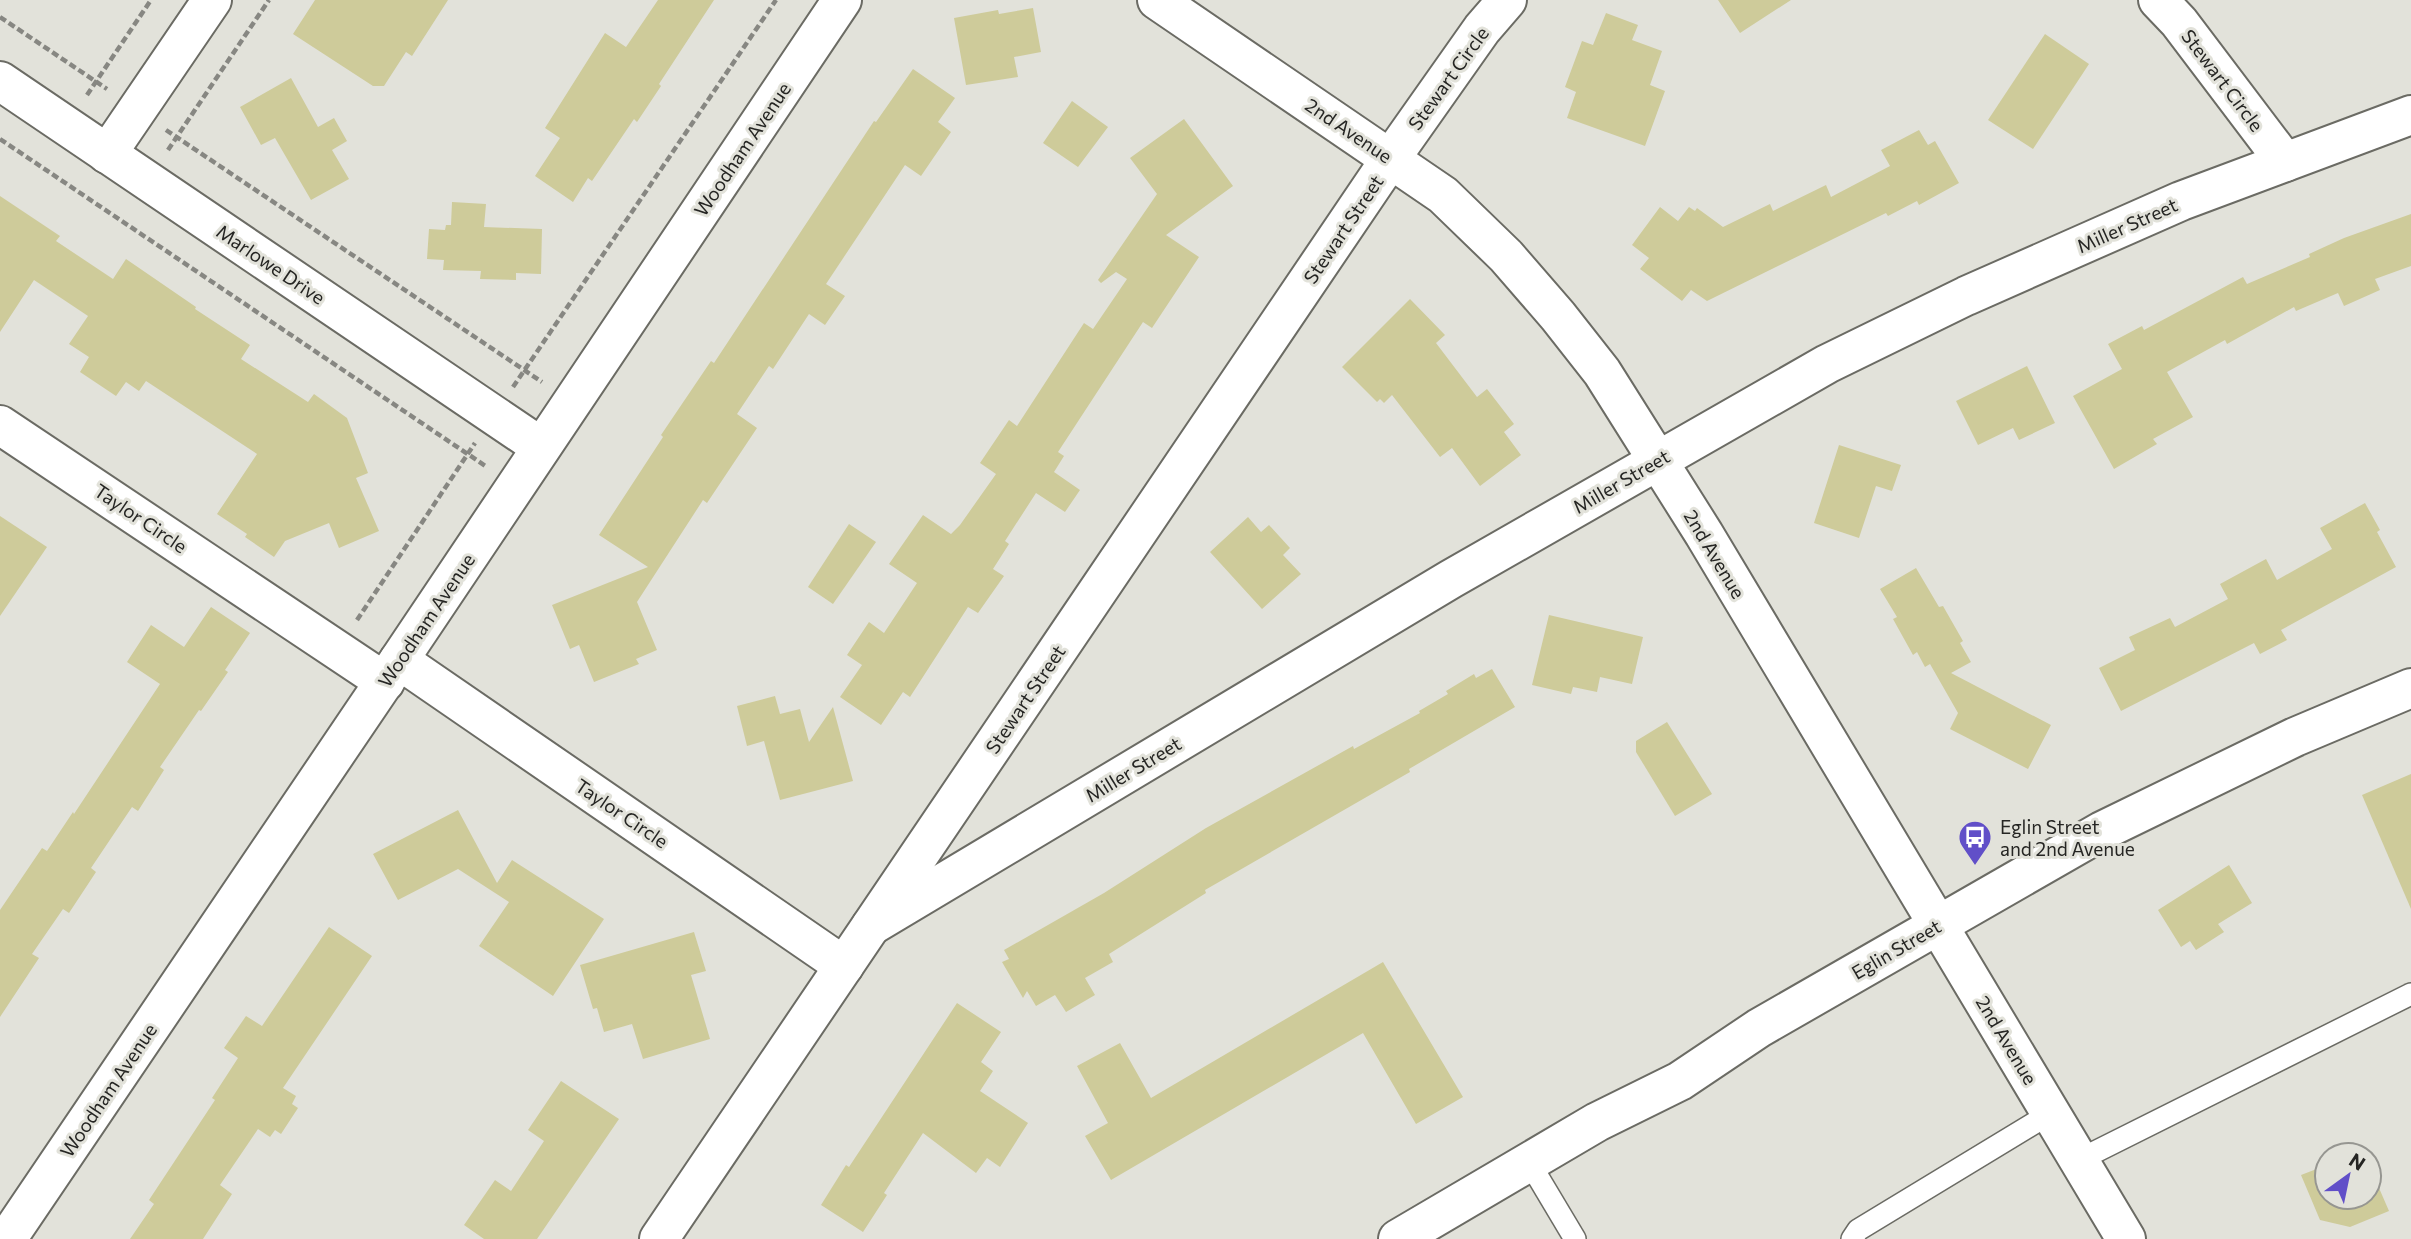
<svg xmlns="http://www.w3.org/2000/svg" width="2411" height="1239" font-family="Commissioner,sans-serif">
<rect width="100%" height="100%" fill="#e2e2da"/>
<!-- building -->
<g fill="#cecb9a">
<path d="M 315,0 L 448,0 L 412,56 L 406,52 L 384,86 L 373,86 L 293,34 Z"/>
<path d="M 658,0 L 714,0 L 659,84 L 661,86 L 637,122 L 634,119 L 592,181 L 588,178 L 573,202 L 535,176 L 560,138 L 545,128 L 605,33 L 626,47 Z"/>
<path d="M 1718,0 L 1791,0 L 1740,33 Z"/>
<path d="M 1033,8 L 1041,52 L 1014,57 L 1018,77 L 966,85 L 954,18 L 998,10 L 999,14 Z"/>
<path d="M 1606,13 L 1638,25 L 1632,40 L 1662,51 L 1650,85 L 1665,91 L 1645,146 L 1567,118 L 1576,92 L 1565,87 L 1582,41 L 1593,45 Z"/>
<path d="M 2045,34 L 2089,64 L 2033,149 L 1988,120 Z"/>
<path d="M 913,69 L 955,98 L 938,122 L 951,132 L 921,176 L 905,165 L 826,284 L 845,296 L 825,325 L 809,314 L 773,369 L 769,366 L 737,414 L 757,428 L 707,503 L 703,500 L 637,602 L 657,650 L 636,659 L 639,664 L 594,682 L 579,645 L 570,649 L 552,605 L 648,567 L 599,535 L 663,437 L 661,435 L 711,361 L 714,363 L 874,121 L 876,122 Z"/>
<path d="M 291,78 L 318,127 L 334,118 L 347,141 L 332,150 L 349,179 L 311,200 L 275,138 L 261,145 L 240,107 Z"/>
<path d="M 1072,101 L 1108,127 L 1078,167 L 1043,143 Z"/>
<path d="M 1184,119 L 1233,186 L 1166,235 L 1199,257 L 1152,328 L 1143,322 L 1058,452 L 1064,456 L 1054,472 L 1080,490 L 1065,512 L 1036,493 L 1005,541 L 1009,544 L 993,569 L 1004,576 L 978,613 L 968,607 L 910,697 L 903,692 L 881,725 L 840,697 L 862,665 L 847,655 L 869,622 L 884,633 L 917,583 L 889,564 L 923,515 L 951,534 L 960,525 L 996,474 L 980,463 L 1009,420 L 1017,426 L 1084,323 L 1093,329 L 1127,279 L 1116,272 L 1101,283 L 1098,280 L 1157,194 L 1130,158 Z"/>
<path d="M 1919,130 L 1928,145 L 1935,141 L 1959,183 L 1919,205 L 1917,201 L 1888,216 L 1886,213 L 1707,301 L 1691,290 L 1682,301 L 1640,269 L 1649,258 L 1632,245 L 1660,207 L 1678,221 L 1689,207 L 1695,211 L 1697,208 L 1723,227 L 1770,204 L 1773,211 L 1826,185 L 1831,197 L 1890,166 L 1881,150 Z"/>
<path d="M 0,196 L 60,236 L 56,241 L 113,279 L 126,259 L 196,307 L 195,309 L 250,345 L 241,359 L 308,402 L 314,394 L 347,418 L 368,473 L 356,478 L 379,531 L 339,548 L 329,523 L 285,541 L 274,557 L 245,537 L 247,534 L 217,514 L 257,454 L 146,381 L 139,391 L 126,382 L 116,396 L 80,372 L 89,357 L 69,344 L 88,316 L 34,280 L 0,332 Z"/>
<path d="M 452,202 L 486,204 L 484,227 L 542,229 L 541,274 L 516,273 L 516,280 L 480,279 L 481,271 L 443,270 L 444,260 L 427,259 L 429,229 L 445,230 L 446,225 L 451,225 Z"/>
<path d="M 2411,214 L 2411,266 L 2375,279 L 2380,290 L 2344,306 L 2338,293 L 2296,311 L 2294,307 L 2227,344 L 2225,340 L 2167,372 L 2193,417 L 2153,439 L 2157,444 L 2114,469 L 2073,396 L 2122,369 L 2108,344 L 2142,326 L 2144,330 L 2243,277 L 2247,284 L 2310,257 L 2309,254 L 2344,238 Z"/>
<path d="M 1410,299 L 1445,335 L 1436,343 L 1477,397 L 1487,389 L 1514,424 L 1504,432 L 1521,455 L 1480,486 L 1452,448 L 1440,457 L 1392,395 L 1384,403 L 1380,399 L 1377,402 L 1342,367 Z"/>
<path d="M 2027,366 L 2055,423 L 2019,440 L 2013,428 L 1978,445 L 1956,401 Z"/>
<path d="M 1839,445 L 1901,465 L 1892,491 L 1876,486 L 1859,538 L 1814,523 Z"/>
<path d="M 2365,503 L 2380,530 L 2377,532 L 2396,567 L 2281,630 L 2287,640 L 2260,654 L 2254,643 L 2121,711 L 2099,668 L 2135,650 L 2129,637 L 2170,618 L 2175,627 L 2228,599 L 2220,584 L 2266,559 L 2277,580 L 2332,549 L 2320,528 Z"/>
<path d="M 0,516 L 47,547 L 0,616 Z"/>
<path d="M 1248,517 L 1261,532 L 1269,525 L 1290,548 L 1283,555 L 1301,574 L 1262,609 L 1210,552 Z"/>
<path d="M 849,524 L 876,542 L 833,604 L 808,587 Z"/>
<path d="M 1916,568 L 1939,607 L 1943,606 L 1963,641 L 1960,643 L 1971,662 L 1951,673 L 2051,725 L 2028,769 L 1950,729 L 1958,713 L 1930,664 L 1925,667 L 1917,652 L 1913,655 L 1893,619 L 1897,617 L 1880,589 Z"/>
<path d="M 211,607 L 250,633 L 225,670 L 228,672 L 201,711 L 199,710 L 160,767 L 164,770 L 138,811 L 132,807 L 91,868 L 96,872 L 69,913 L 63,909 L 32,954 L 39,958 L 0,1017 L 0,910 L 42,848 L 47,851 L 73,812 L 74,814 L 160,684 L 127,662 L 151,625 L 184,647 Z"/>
<path d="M 1549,615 L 1643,637 L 1632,684 L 1600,677 L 1597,692 L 1573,687 L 1571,694 L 1532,685 Z"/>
<path d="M 1492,669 L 1515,707 L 1409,769 L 1410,772 L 1205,890 L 1206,893 L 1109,954 L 1113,962 L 1085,978 L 1095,995 L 1066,1012 L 1055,995 L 1036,1006 L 1027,991 L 1023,998 L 1002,962 L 1009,959 L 1004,950 L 1104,893 L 1206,828 L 1353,746 L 1354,749 L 1420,713 L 1419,711 L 1448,694 L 1446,691 L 1474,674 L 1476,678 Z"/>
<path d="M 775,696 L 780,714 L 800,709 L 809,742 L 833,707 L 853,781 L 780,800 L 764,741 L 747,746 L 737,706 Z"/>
<path d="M 1667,722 L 1712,794 L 1675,816 L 1636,752 L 1636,741 Z"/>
<path d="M 2411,774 L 2411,909 L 2362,795 Z"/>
<path d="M 458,810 L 497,883 L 512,860 L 604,919 L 553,996 L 479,946 L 509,902 L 458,869 L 398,900 L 373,854 Z"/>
<path d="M 2229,865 L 2252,903 L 2218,924 L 2224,932 L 2196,950 L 2190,941 L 2181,947 L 2158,910 Z"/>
<path d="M 329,927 L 372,956 L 283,1088 L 296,1096 L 292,1104 L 298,1108 L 281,1134 L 275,1130 L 270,1137 L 258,1129 L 220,1185 L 232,1194 L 203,1239 L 130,1239 L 154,1204 L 149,1200 L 215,1100 L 212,1098 L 238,1058 L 224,1048 L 246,1016 L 262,1026 Z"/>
<path d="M 694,932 L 706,971 L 691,975 L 710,1039 L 643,1059 L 632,1024 L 604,1032 L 597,1008 L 593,1009 L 580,965 Z"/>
<path d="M 1383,962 L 1463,1097 L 1416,1124 L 1363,1033 L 1111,1180 L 1085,1136 L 1108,1123 L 1077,1066 L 1120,1043 L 1151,1098 Z"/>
<path d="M 957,1003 L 1001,1032 L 981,1062 L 993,1071 L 980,1091 L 1028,1123 L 1000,1167 L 987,1158 L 976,1173 L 923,1133 L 884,1193 L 887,1195 L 863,1232 L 821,1205 L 846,1165 L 849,1167 Z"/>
<path d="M 561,1081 L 619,1119 L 537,1239 L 484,1239 L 464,1225 L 495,1180 L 511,1191 L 544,1141 L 528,1130 Z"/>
<path d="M 2327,1165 L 2327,1197 L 2369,1197 L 2369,1165 L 2389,1211 L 2350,1227 L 2320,1220 L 2301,1175 Z"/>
</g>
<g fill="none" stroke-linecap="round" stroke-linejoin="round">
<defs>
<g id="service">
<path d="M 2079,1160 L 2411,994"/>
<path d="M 1529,1162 L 1575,1239"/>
<path d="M 1852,1239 L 1858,1230 L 2051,1113"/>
</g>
<g id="minor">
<path d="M 1157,0 L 1443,195 L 1506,256 L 1558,316 L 1602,372 L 1704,534 L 2126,1239"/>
<path d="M 2158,0 L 2179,22 L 2285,162"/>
<path d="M 0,81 L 541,447"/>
<path d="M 107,154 L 212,0"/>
<path d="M 0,425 L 385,682"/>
<path d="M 399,660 L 844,966"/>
<path d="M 871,926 L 1451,579 L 1827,364 L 1966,296 L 2181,201 L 2411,115"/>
<path d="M 7,1239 L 399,660 L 842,0"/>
<path d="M 659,1239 L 1391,158 L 1482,29 L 1507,0"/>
<path d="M 1398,1239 L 1597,1122 L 1680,1081 L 1759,1028 L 2102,831 L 2295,737 L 2411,688"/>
</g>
</defs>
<!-- service casing -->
<use href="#service" stroke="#6b6b64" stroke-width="24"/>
<!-- minor casing -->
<use href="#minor" stroke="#6b6b64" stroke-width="42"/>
<!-- path -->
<g stroke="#878782" stroke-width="4.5" stroke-dasharray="7 3.5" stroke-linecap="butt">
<path d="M 0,17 L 107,89"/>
<path d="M 87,95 L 151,0"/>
<path d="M 166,130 L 542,382"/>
<path d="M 0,139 L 487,467"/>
<path d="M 168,150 L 269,0"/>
<path d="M 513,387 L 776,0"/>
<path d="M 357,620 L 475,443"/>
</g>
<!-- service -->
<use href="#service" stroke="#fff" stroke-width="21"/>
<!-- minor -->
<use href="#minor" stroke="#fff" stroke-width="38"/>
</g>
<!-- icons -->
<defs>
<symbol id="bus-pin" viewBox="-11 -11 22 30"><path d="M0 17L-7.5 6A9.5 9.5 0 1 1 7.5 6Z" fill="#614fc8" stroke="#e2e2da"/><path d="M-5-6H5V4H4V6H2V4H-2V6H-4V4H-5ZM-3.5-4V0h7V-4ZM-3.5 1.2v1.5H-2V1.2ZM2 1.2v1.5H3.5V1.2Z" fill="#fff"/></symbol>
</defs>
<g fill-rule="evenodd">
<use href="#bus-pin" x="1956" y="818" width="38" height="52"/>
</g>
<g text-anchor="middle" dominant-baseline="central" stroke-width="6" stroke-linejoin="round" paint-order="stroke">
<!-- street labels -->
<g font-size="19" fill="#252523" stroke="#e2e2da">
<text transform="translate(1448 78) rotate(-54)">Stewart Circle</text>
<text transform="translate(2223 80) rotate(53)">Stewart Circle</text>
<text transform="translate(1349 130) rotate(34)">2nd Avenue</text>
<text transform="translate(742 149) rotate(-56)">Woodham Avenue</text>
<text transform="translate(2127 225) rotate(-24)">Miller Street</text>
<text transform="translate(1343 229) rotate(-56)">Stewart Street</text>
<text transform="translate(271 264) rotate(34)">Marlowe Drive</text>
<text transform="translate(1621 481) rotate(-30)">Miller Street</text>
<text transform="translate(141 518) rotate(34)">Taylor Circle</text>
<text transform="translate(1715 554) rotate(59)">2nd Avenue</text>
<text transform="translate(426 620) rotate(-56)">Woodham Avenue</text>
<text transform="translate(1025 699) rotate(-56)">Stewart Street</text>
<text transform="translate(1133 769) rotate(-31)">Miller Street</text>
<text transform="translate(622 813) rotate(34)">Taylor Circle</text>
<text transform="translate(1896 949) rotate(-30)">Eglin Street</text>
<text transform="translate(2007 1040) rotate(59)">2nd Avenue</text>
<text transform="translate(108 1090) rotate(-56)">Woodham Avenue</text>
</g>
<!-- poi labels -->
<g font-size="19" fill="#252523" stroke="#e2e2da" text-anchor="start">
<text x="2000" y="826">Eglin Street<tspan x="2000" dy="22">and 2nd Avenue</tspan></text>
</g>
</g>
<!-- north arrow -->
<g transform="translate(2348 1176) rotate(33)"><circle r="33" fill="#e2e2da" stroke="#969691" stroke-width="2"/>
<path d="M0-5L12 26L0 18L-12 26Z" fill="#614fc8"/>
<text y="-10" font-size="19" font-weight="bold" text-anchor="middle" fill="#252523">N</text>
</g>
</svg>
